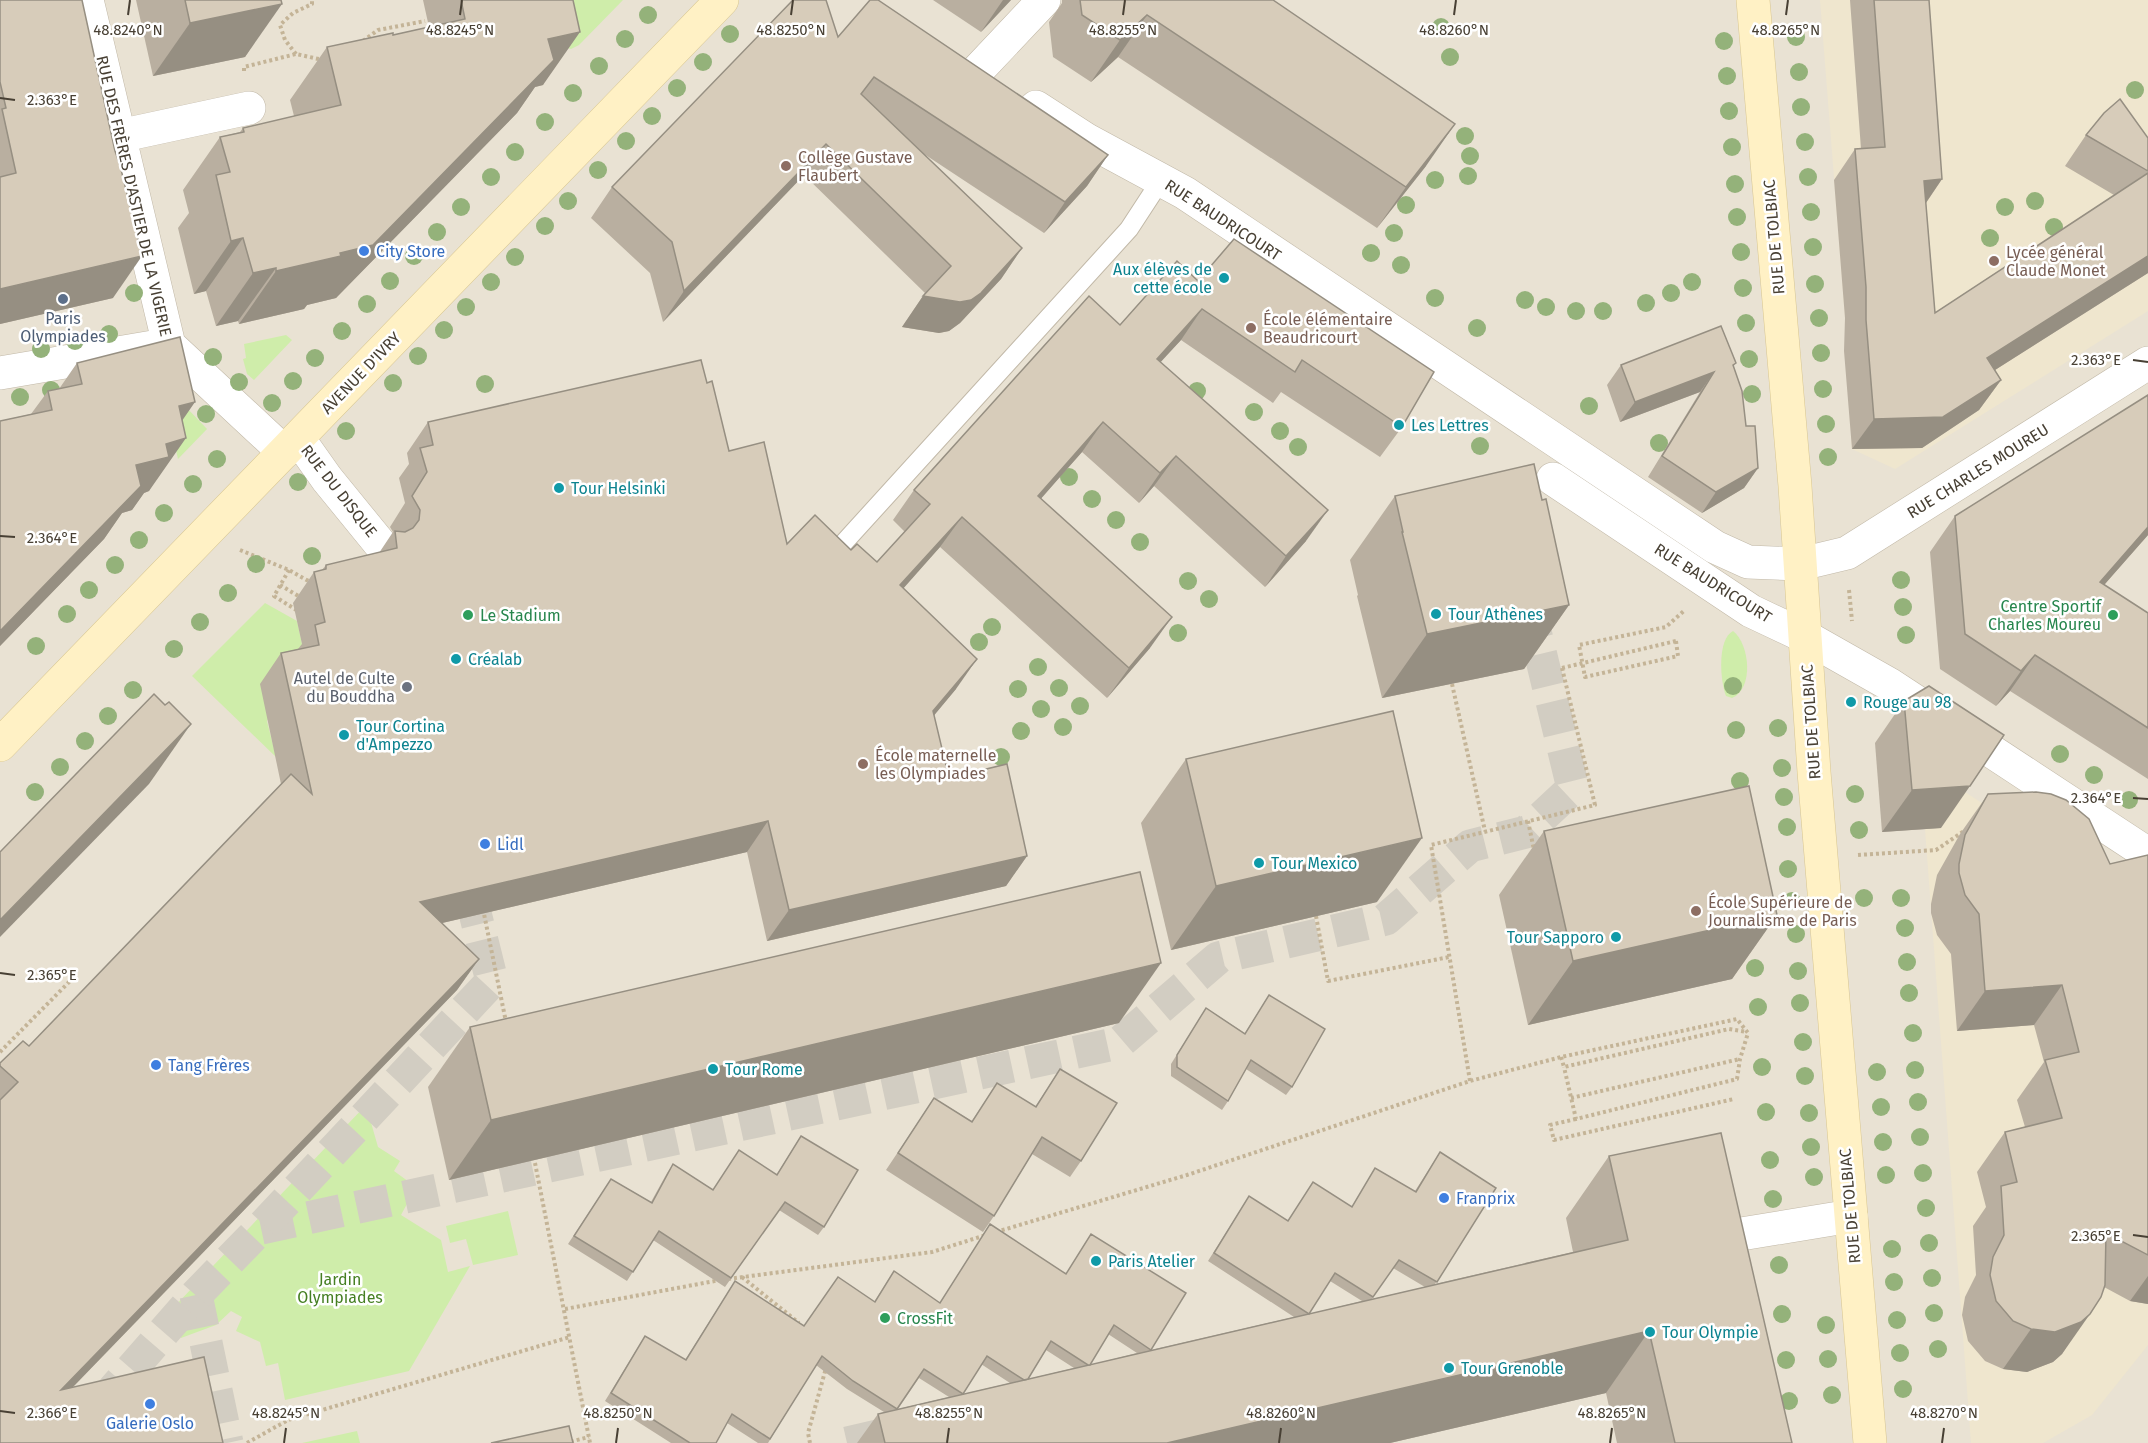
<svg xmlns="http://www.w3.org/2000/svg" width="2148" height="1443" font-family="'Fira Sans',sans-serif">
<rect width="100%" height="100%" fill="#f4f0e5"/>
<!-- residential -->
<rect fill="#e9e2d3" x="0" y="0" width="2148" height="1443"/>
<!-- education -->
<g fill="#efe6ce">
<path d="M 1820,0 L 2148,0 L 2148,311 L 1895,469 L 1852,449 L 1845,317 Z"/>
<path d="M 1965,792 L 2148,912 L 2148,1345 L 2092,1415 L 2043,1443 L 1971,1443 L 1925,829 L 1941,827 Z"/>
</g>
<!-- green -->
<g fill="#cfedaa">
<path d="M 548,0 L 623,0 L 579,45 L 571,49 L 564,47 Z"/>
<path d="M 286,335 L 292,340 L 254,380 L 247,374 L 243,359 L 246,358 L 244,344 Z"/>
<path d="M 184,405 L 207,429 L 178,459 L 167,411 Z"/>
<path d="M 265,603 L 297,621 L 304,653 L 267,721 L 276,757 L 192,676 Z"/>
<path d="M 1733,631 C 1750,644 1754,689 1732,698 L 1726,696 C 1720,681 1717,639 1733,631 Z"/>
<path d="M 366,1105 L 378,1147 L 400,1161 L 394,1171 L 416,1187 L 401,1215 L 441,1240 L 448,1272 L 470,1266 L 409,1371 L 285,1400 L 278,1363 L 266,1366 L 260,1342 L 236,1331 L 242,1317 L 231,1311 L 216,1325 L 181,1338 L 174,1307 Z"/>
<path d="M 508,1211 L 518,1255 L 473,1265 L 466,1239 L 450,1243 L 446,1226 Z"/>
<path d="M 357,1431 L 360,1443 L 302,1443 Z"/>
</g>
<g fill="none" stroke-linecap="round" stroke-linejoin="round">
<!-- street-tunnel -->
<g stroke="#d2cdc2" stroke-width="33" stroke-dasharray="33 16" stroke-linecap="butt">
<path d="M 261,1228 L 1119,1043 L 1218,958 L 1386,919 L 1470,846 L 1526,832 L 1573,788 L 1534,627"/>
<path d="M 196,1295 L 227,1443"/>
<path d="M 67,1443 L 196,1295 L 261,1228 L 492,981 L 465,873"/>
<path d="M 847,1443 L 904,1430"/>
</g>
<defs>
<path id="lane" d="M 839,548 L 1129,229 L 1161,180"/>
<g id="street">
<path d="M 87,0 L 169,345 L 284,452"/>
<path d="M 978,70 L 1044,0"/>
<path d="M 1036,107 L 1087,140 L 1185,193 L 1715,547 L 1748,562 L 1801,564 L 1847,553 L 2148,363"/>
<path d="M 119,136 L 249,108"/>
<path d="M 0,373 L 159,346"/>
<path d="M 298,438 L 327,479 L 380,544"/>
<path d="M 1553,479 L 1751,611 L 1806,637 L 1889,684 L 2148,854"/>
<path d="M 1735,1235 L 1851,1216"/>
</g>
<g id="secondary">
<path d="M 1753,0 L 1795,486 L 1814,772 L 1870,1443"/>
<path d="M 0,745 L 722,0"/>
</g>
</defs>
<!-- lane casing -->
<use href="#lane" stroke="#c1b8a7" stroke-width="20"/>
<!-- street casing -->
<use href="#street" stroke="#c1b8a7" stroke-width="34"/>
<!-- secondary casing -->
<use href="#secondary" stroke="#d8c691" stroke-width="34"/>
<!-- path -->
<g stroke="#c4b497" stroke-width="4" stroke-dasharray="3 3" stroke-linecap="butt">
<path d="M 363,41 L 378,30 L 425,21"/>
<path d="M 296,54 L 285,40 L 280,25 L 293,13 L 312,4 L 312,0"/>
<path d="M 244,71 L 244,67 L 296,54 L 323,60"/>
<path d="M 240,550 L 289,570 L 312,583"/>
<path d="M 289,570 L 274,596 L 298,611"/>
<path d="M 280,585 L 300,597"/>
<path d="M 1849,590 L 1852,621"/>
<path d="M 1676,641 L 1678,656 L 1585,677 L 1579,645 L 1666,627 L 1685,610"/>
<path d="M 1452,684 L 1485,831"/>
<path d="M 1528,821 L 1534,850"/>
<path d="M 1858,855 L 1936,850 L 1964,831"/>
<path d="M 483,909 L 506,1022"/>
<path d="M 1316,916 L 1328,981 L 1449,957"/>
<path d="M 0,1052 L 71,980"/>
<path d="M 1561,1057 L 1564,1067 L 1729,1029 L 1747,1032"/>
<path d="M 1470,1081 L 1431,845 L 1595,805 L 1562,668"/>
<path d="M 1571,1098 L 1740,1059"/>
<path d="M 1576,1119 L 1550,1125 L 1554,1140 L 1734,1099"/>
<path d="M 535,1163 L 590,1443"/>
<path d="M 996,1232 L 1187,1175 L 1470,1081 L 1561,1057 L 1728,1021 L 1737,1019 L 1748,1033 L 1740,1059 L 1737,1079 L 1576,1119 L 1564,1067"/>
<path d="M 742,1277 L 799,1323"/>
<path d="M 728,1279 L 932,1252 L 986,1235"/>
<path d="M 565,1309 L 720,1280"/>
<path d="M 247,1443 L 288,1420 L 570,1337"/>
<path d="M 565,1443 L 589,1437"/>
<path d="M 810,1443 L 808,1433 L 826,1368"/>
</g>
<!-- lane -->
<use href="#lane" stroke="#fff" stroke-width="18"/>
<!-- street -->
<use href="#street" stroke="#fff" stroke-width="33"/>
<!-- secondary -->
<use href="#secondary" stroke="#fff1c5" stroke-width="33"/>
<!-- path-bridge -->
<path stroke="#c4b497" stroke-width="4" stroke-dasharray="3 3" stroke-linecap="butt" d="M 1562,668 L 1676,641"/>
</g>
<!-- trees -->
<g fill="#94b27a">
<circle cx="648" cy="15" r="9"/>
<circle cx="1441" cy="27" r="9"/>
<circle cx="730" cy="34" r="9"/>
<circle cx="1796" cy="37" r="9"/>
<circle cx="625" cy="39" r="9"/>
<circle cx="1724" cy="41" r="9"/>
<circle cx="1450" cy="57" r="9"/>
<circle cx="703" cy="62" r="9"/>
<circle cx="599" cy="66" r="9"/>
<circle cx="1799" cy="72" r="9"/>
<circle cx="1727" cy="76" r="9"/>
<circle cx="677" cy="88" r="9"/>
<circle cx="2135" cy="90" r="9"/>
<circle cx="573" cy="93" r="9"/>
<circle cx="1801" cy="107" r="9"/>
<circle cx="1729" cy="111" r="9"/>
<circle cx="652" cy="116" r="9"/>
<circle cx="545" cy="122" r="9"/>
<circle cx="1465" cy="136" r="9"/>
<circle cx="626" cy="141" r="9"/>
<circle cx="1805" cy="142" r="9"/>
<circle cx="1732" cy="147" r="9"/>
<circle cx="515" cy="152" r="9"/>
<circle cx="1470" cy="156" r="9"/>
<circle cx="598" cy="170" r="9"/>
<circle cx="1468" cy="176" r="9"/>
<circle cx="491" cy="177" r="9"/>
<circle cx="1808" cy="177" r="9"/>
<circle cx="1435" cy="180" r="9"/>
<circle cx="1735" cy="184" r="9"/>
<circle cx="568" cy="201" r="9"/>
<circle cx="2035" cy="201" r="9"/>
<circle cx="1406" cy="205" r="9"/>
<circle cx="461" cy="207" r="9"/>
<circle cx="2005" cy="207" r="9"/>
<circle cx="1811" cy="212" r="9"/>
<circle cx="1737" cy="217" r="9"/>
<circle cx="545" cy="226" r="9"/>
<circle cx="2054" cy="227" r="9"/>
<circle cx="437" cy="232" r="9"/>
<circle cx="1394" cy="233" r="9"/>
<circle cx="1990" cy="238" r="9"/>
<circle cx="1813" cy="247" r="9"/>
<circle cx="1741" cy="252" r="9"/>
<circle cx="1371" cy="253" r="9"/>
<circle cx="414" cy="256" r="9"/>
<circle cx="515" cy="257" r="9"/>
<circle cx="1401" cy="265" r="9"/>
<circle cx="390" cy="281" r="9"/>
<circle cx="491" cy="282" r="9"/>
<circle cx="1692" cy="282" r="9"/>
<circle cx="1815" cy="284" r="9"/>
<circle cx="1743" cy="288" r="9"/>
<circle cx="134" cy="293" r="9"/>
<circle cx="1671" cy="293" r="9"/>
<circle cx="1435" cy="298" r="9"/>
<circle cx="1525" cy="300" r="9"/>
<circle cx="1646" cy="303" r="9"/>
<circle cx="367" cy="304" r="9"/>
<circle cx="466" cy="307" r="9"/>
<circle cx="1546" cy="307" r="9"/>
<circle cx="1576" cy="311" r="9"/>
<circle cx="1603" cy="311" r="9"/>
<circle cx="1819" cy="318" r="9"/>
<circle cx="1746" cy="323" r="9"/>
<circle cx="1477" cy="328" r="9"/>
<circle cx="444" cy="330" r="9"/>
<circle cx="342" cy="331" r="9"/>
<circle cx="109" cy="334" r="9"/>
<circle cx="75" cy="341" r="9"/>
<circle cx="41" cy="349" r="9"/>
<circle cx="1821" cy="353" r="9"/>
<circle cx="418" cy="356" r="9"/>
<circle cx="213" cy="357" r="9"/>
<circle cx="315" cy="358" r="9"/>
<circle cx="1749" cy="359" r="9"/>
<circle cx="293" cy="381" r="9"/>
<circle cx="239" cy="382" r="9"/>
<circle cx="393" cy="383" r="9"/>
<circle cx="485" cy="384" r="9"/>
<circle cx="1823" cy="389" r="9"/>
<circle cx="51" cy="390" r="9"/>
<circle cx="1197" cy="391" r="9"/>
<circle cx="1752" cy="394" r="9"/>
<circle cx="20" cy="397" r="9"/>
<circle cx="272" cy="403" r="9"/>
<circle cx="1589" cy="406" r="9"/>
<circle cx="1254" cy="412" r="9"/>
<circle cx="206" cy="414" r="9"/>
<circle cx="1826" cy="424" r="9"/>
<circle cx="346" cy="431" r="9"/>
<circle cx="1280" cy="431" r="9"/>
<circle cx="1659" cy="443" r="9"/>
<circle cx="1480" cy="446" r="9"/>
<circle cx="1298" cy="447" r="9"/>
<circle cx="1828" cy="457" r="9"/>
<circle cx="217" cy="459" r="9"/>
<circle cx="1069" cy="477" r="9"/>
<circle cx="298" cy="482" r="9"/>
<circle cx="193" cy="484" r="9"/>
<circle cx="1092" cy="499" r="9"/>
<circle cx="164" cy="513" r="9"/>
<circle cx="1116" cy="520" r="9"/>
<circle cx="139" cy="540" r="9"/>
<circle cx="1140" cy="542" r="9"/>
<circle cx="312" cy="556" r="9"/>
<circle cx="256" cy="564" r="9"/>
<circle cx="115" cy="565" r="9"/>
<circle cx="1901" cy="580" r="9"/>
<circle cx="1188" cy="581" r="9"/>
<circle cx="89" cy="590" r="9"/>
<circle cx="228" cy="593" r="9"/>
<circle cx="1209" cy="599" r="9"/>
<circle cx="1903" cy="607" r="9"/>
<circle cx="67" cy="614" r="9"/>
<circle cx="200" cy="622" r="9"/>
<circle cx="992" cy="627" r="9"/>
<circle cx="1178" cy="633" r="9"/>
<circle cx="1906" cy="635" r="9"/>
<circle cx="979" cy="642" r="9"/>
<circle cx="36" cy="646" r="9"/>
<circle cx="174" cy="649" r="9"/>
<circle cx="1038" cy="667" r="9"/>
<circle cx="1733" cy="686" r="9"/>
<circle cx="1059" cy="688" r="9"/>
<circle cx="1018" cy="689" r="9"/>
<circle cx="133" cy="690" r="9"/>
<circle cx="1080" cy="706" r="9"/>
<circle cx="1041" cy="709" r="9"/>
<circle cx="108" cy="716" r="9"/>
<circle cx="1063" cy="727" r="9"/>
<circle cx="1778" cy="728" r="9"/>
<circle cx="1736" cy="730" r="9"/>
<circle cx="1021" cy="731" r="9"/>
<circle cx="85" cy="741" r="9"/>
<circle cx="2060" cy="754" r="9"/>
<circle cx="1001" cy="757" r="9"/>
<circle cx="60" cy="767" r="9"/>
<circle cx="1782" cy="768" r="9"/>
<circle cx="2094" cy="775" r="9"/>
<circle cx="1740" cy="781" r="9"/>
<circle cx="35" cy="792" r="9"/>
<circle cx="1855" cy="794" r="9"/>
<circle cx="1784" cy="797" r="9"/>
<circle cx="2129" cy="800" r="9"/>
<circle cx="1787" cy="827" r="9"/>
<circle cx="1859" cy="830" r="9"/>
<circle cx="1788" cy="869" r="9"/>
<circle cx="1864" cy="898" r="9"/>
<circle cx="1901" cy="898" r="9"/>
<circle cx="1792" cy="901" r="9"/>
<circle cx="1905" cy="928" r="9"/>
<circle cx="1796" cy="934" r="9"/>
<circle cx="1907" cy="962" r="9"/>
<circle cx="1755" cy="968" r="9"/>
<circle cx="1798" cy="971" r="9"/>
<circle cx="1909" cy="993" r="9"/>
<circle cx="1800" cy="1003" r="9"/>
<circle cx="1758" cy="1007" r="9"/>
<circle cx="1913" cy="1033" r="9"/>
<circle cx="1803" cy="1042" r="9"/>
<circle cx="1762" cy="1067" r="9"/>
<circle cx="1915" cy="1070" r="9"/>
<circle cx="1877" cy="1072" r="9"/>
<circle cx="1805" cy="1076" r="9"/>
<circle cx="1918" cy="1102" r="9"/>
<circle cx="1881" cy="1107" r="9"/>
<circle cx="1766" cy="1112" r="9"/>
<circle cx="1809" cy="1113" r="9"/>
<circle cx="1920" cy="1137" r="9"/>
<circle cx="1883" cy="1142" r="9"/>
<circle cx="1811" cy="1147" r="9"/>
<circle cx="1770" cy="1160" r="9"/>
<circle cx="1923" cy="1173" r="9"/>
<circle cx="1886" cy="1175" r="9"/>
<circle cx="1814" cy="1177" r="9"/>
<circle cx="1773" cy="1199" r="9"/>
<circle cx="1926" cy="1208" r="9"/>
<circle cx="1929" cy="1243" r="9"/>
<circle cx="1892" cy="1249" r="9"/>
<circle cx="1779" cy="1265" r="9"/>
<circle cx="1932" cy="1278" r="9"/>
<circle cx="1894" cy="1282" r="9"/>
<circle cx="1934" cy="1313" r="9"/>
<circle cx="1782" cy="1314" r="9"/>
<circle cx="1897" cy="1320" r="9"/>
<circle cx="1826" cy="1325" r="9"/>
<circle cx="1938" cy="1349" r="9"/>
<circle cx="1900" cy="1353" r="9"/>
<circle cx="1828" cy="1359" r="9"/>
<circle cx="1786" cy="1360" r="9"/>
<circle cx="1903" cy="1389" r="9"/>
<circle cx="1832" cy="1395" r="9"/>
<circle cx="1789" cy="1401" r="9"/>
</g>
<!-- wall -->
<g fill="#b9afa0" fill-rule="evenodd">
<path d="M 0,0 L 113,298 L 0,324 Z"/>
<path d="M 136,0 L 281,0 L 245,57 L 153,76 Z"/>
<path d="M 423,0 L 573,0 L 543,85 L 535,87 L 517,113 L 336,298 L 307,305 L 304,309 L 239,324 L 238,321 L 216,326 L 206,291 L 194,294 L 178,228 L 189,213 L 183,190 L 220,137 L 240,132 L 243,128 L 294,116 L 290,100 L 327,47 L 393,35 L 429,27 Z"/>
<path d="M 933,0 L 1011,0 L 981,32 Z"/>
<path d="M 1062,0 L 1273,0 L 1426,166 L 1377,228 L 1118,57 L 1091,82 L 1053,57 L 1049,22 L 1062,3 Z"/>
<path d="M 1850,0 L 1929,0 L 1942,179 L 1926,203 L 1935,313 L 2114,195 L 2065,166 L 2086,135 L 2148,138 L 2148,273 L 1995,370 L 2001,380 L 1979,410 L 1922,448 L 1852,449 L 1844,351 L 1845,318 L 1834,180 L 1855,149 L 1861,149 Z"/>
<path d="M 838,37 L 1108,155 L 1087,186 L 1044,233 L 924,154 L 1022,248 L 1001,279 L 960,323 L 949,331 L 939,333 L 902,327 L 925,293 L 804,175 L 663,322 L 650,273 L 591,218 L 612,187 Z"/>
<path d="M 1198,281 L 1402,427 L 1380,457 L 1281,392 L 1273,403 L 1181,340 L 1160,362 L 1306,541 L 1265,587 L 1154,486 L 1139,503 L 1082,452 L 1041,498 L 1150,648 L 1107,698 L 940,547 L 903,588 L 956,689 L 934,715 L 949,778 L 1027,856 L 1006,886 L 767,941 L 747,852 L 442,923 L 479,959 L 457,990 L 72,1388 L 0,1443 L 0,1063 L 29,1046 L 281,784 L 260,684 L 281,653 L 298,649 L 302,644 L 293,603 L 314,572 L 322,570 L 326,565 L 379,553 L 393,532 L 390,527 L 405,503 L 399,478 L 409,464 L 407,453 L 428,422 L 707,383 L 729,451 L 787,544 L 851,550 L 877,562 L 905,532 L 893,520 L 914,490 L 1120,325 Z"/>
<path d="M 77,363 L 182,421 L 149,491 L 144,493 L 132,510 L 122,513 L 104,539 L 0,646 L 0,421 L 31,414 L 48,391 L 59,389 Z"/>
<path d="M 1736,363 L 1733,367 L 1746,426 L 1758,468 L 1744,488 L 1702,513 L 1648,477 L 1700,392 L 1620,422 L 1607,385 L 1621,365 Z"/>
<path d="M 2148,395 L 2148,535 L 2104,585 L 2148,613 L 2148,779 L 2010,691 L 1996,706 L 1940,669 L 1930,552 L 1955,516 Z"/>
<path d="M 1395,496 L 1569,605 L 1524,669 L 1382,698 L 1357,596 L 1358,595 L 1350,560 Z"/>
<path d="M 1904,701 L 1941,828 L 1882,832 L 1875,743 Z"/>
<path d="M 1186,759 L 1377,902 L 1171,950 L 1141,823 Z"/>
<path d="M 1988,794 L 2110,864 L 2148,855 L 2148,1304 L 2130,1301 L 2104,1287 L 2062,1354 L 2053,1362 L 2027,1372 L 2003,1369 L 1985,1361 L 1968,1341 L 1962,1315 L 1965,1297 L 1976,1275 L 1973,1226 L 1986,1207 L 1977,1172 L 2005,1132 L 2025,1127 L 2017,1100 L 2044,1062 L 2034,1025 L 1957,1031 L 1951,954 L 1937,935 L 1931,913 L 1931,904 L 1937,875 L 1960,834 Z"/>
<path d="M 1544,831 L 1777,915 L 1732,979 L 1528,1025 L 1499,895 Z"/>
<path d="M 1269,995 L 1292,1087 L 1286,1095 L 1246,1069 L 1228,1101 L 1222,1110 L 1171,1076 L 1171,1064 L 1206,1008 L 1245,1033 Z"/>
<path d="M 1119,1023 L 449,1180 L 428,1087 L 470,1027 Z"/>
<path d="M 1060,1069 L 1081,1161 L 1070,1177 L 1032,1154 L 994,1216 L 983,1232 L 886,1170 L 934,1098 L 972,1121 L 997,1083 L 1035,1107 Z"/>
<path d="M 801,1136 L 824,1227 L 818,1235 L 779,1210 L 725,1287 L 653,1240 L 627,1281 L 568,1244 L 611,1179 L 651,1202 L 667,1173 L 673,1164 L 713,1190 L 777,1174 Z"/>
<path d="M 1440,1152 L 1496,1188 L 1435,1284 L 1573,1252 L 1566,1218 L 1609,1156 L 1792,1443 L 1617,1443 L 1606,1393 L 1390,1443 L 857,1443 L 878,1414 L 884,1412 L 847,1389 L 816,1365 L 768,1443 L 758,1443 L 727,1423 L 716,1443 L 671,1443 L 605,1401 L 645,1336 L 685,1360 L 735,1281 L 804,1326 L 874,1302 L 894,1271 L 940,1303 L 990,1224 L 1066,1274 L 1091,1234 L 1151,1350 L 1294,1317 L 1208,1261 L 1249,1196 L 1288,1221 L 1313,1182 L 1352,1207 L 1375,1168 L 1415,1191 ZM 1393,1268 L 1425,1287 L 1372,1299 ZM 1330,1281 L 1362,1301 L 1309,1314 ZM 1108,1334 L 1137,1353 L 1090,1365 ZM 1046,1350 L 1074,1368 L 1028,1379 ZM 981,1364 L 1010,1383 L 963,1394 ZM 919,1378 L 949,1397 L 898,1409 Z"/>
</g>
<!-- shaded-wall -->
<g fill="#968f82">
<path d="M 1003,0 L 1011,0 L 981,32 Z"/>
<path d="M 282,4 L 245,57 L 153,76 L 190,23 Z"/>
<path d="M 1147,15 L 1118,57 L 1091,82 L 1120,40 Z"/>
<path d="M 580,32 L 543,85 L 535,87 L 517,113 L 336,298 L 307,305 L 304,309 L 239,324 L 276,271 L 340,253 L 548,39 Z"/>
<path d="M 1455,124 L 1426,166 L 1377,228 L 1406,187 Z"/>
<path d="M 826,144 L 804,175 L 663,322 L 684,291 Z"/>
<path d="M 1108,155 L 1087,186 L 1044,233 L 1065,202 Z"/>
<path d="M 1942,179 L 1921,210 L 1924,181 Z"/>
<path d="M 243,238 L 206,291 L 194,294 L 231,241 Z"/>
<path d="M 1022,248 L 1001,279 L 960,323 L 949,331 L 939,333 L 902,327 L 923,296 Z"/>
<path d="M 142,256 L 113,298 L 0,324 L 0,289 Z"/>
<path d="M 2148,256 L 2148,273 L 1965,389 L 1987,358 Z"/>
<path d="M 276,268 L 238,321 L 216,326 L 253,273 Z"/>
<path d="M 1202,309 L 1181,340 L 1135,390 L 1157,359 Z"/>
<path d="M 1714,372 L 1700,392 L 1620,422 L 1635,402 Z"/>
<path d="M 2001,380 L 1979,410 L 1922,448 L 1852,449 L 1874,419 Z"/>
<path d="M 195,402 L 166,444 L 186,438 L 149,491 L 144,493 L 132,510 L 122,513 L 104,539 L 0,646 L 0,631 L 99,518 L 179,406 Z"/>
<path d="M 1103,422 L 1082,452 L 1017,526 L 1038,496 Z"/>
<path d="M 1176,456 L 1154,486 L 1139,503 L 1160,473 Z"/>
<path d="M 1758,468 L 1744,488 L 1702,513 L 1716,492 Z"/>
<path d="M 1328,510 L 1306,541 L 1265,587 L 1286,556 Z"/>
<path d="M 962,517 L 940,547 L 879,616 L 900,585 Z"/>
<path d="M 2148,527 L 2148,535 L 2075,618 L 2100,582 Z"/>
<path d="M 1569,605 L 1524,669 L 1382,698 L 1427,634 Z"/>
<path d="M 1172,617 L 1150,648 L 1107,698 L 1129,668 Z"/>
<path d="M 2035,655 L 2010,691 L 1996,706 L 2021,671 Z"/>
<path d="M 977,659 L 956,689 L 912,742 L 933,711 Z"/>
<path d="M 191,724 L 149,784 L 0,937 L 0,920 Z"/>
<path d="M 1970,786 L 1941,828 L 1882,832 L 1912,790 Z"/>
<path d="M 768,821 L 747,852 L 399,933 L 420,902 Z"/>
<path d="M 1422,838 L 1377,902 L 1171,950 L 1216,886 Z"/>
<path d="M 1027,856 L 1006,886 L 767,941 L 789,910 Z"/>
<path d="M 1777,915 L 1732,979 L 1528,1025 L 1573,961 Z"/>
<path d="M 479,959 L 457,990 L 40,1421 L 61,1390 Z"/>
<path d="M 1161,963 L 1119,1023 L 449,1180 L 491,1120 Z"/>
<path d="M 2062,985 L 2034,1025 L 1957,1031 L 1985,991 Z"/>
<path d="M 2148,1276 L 2148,1304 L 2130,1301 Z"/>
<path d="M 2090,1314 L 2062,1354 L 2053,1362 L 2027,1372 L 2003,1369 L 2031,1329 Z"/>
<path d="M 1649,1331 L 1606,1393 L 1390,1443 L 1167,1443 Z"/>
</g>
<!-- building -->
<g fill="#d7ccba" stroke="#968f82" stroke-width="1.5">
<path d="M 0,0 L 82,0 L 115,151 L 120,165 L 142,256 L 0,289 L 0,177 L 16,173 L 2,109 L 6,108 L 0,82 Z"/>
<path d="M 185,0 L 281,0 L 282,4 L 190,23 Z"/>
<path d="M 461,0 L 573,0 L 580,32 L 548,39 L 554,60 L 373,245 L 340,253 L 341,256 L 276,271 L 276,268 L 253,273 L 243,238 L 231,241 L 216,175 L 230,172 L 220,137 L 244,132 L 243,128 L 341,105 L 327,47 L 393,33 L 393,35 L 465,19 Z"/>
<path d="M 793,0 L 826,0 L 838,37 L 870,0 L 878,0 L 1108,155 L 1065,202 L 874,77 L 861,94 L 1022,248 L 981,293 L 971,300 L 960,302 L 923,296 L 951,266 L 826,144 L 684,291 L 672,242 L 612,187 Z"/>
<path d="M 1080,0 L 1273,0 L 1455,124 L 1406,187 L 1147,15 L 1120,40 L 1082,15 Z"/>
<path d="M 1874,0 L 1929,0 L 1942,179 L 1924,181 L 1935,313 L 2148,173 L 2148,256 L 1987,358 L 2001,380 L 1943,417 L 1874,419 L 1866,320 L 1866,287 L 1855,149 L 1885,147 Z"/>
<path d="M 2120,99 L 2148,138 L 2148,171 L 2086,135 L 2104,113 Z"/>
<path d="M 1234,239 L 1434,372 L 1402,427 L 1302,360 L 1295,372 L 1202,309 L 1157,359 L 1328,510 L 1286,556 L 1176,456 L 1160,473 L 1103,422 L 1038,496 L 1172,617 L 1129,668 L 962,517 L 900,585 L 977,659 L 933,711 L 949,778 L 1007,764 L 1027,856 L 789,910 L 768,821 L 420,902 L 479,959 L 61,1390 L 204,1357 L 223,1443 L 0,1443 L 0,1100 L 18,1082 L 0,1066 L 0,1063 L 23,1041 L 29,1046 L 291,774 L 312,794 L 281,653 L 319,645 L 315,625 L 325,622 L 314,572 L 326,569 L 326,565 L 397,548 L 395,531 L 405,532 L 413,528 L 419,520 L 420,510 L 412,496 L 427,472 L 420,448 L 433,445 L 428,422 L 701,360 L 707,383 L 712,381 L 729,451 L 764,442 L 787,544 L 815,515 L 851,550 L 857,544 L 877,562 L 930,504 L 914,490 L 1089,296 L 1120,325 L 1177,261 L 1198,281 Z"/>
<path d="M 1721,326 L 1736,363 L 1733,365 L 1742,391 L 1746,426 L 1755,426 L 1758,468 L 1716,492 L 1662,456 L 1714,372 L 1635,402 L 1621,365 Z"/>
<path d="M 180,337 L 195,402 L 179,406 L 186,438 L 166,444 L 169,457 L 136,465 L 141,486 L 0,631 L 0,421 L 52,410 L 48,391 L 82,384 L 77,363 Z"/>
<path d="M 2148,395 L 2148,527 L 2100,582 L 2148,613 L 2148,728 L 2035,655 L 2021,671 L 1965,634 L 1955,516 Z"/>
<path d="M 1534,464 L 1542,500 L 1546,499 L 1569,605 L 1427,634 L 1402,532 L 1403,532 L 1395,496 Z"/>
<path d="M 1929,686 L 2004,735 L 1970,786 L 1912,790 L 1904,701 Z"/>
<path d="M 154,694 L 165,705 L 169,702 L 191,724 L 0,920 L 0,852 Z"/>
<path d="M 1393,711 L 1422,838 L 1216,886 L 1186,759 Z"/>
<path d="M 1749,786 L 1777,915 L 1573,961 L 1544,831 Z"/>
<path d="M 2036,792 L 2051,794 L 2066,800 L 2089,819 L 2110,864 L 2148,855 L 2148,1255 L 2106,1233 L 2105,1285 L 2101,1297 L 2090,1314 L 2081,1322 L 2055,1332 L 2031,1329 L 2013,1321 L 1996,1301 L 1990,1275 L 1993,1257 L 2004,1235 L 2001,1186 L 2017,1182 L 2005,1132 L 2062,1118 L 2045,1060 L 2079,1052 L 2062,985 L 1985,991 L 1979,914 L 1965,895 L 1959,873 L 1959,864 L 1965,835 L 1988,794 Z"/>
<path d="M 1140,872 L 1161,963 L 491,1120 L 470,1027 Z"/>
<path d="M 1269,995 L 1325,1029 L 1292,1087 L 1251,1060 L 1228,1101 L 1177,1067 L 1177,1055 L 1206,1008 L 1245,1034 Z"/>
<path d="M 1060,1069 L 1117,1103 L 1081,1161 L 1042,1137 L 994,1216 L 898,1153 L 934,1098 L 972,1122 L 997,1083 L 1036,1107 Z"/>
<path d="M 1721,1133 L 1792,1443 L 1675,1443 L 1649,1331 L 1167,1443 L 885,1443 L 878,1414 L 1628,1240 L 1609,1156 Z"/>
<path d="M 801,1136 L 858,1170 L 824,1227 L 785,1202 L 731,1278 L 659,1231 L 633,1272 L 574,1236 L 611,1179 L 652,1203 L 673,1164 L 713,1190 L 739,1150 L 777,1175 Z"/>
<path d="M 1440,1152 L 1496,1188 L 1437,1282 L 1399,1260 L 1373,1297 L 1335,1273 L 1309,1314 L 1214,1253 L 1249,1196 L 1288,1221 L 1313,1182 L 1352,1207 L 1375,1168 L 1416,1192 Z"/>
<path d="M 990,1224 L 1066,1274 L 1091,1234 L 1186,1293 L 1151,1350 L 1114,1325 L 1090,1365 L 1088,1365 L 1051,1341 L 1028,1379 L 1024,1380 L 987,1356 L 963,1394 L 924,1369 L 897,1409 L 853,1381 L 822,1356 L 770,1439 L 732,1414 L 716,1443 L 690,1443 L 611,1393 L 645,1336 L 686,1360 L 735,1281 L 804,1326 L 838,1277 L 875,1302 L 894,1271 L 940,1303 Z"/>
<path d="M 569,1426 L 573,1443 L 491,1443 Z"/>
</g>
<!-- ticks -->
<path fill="none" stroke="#484034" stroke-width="2" d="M 128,15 L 130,0M 460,15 L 462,0M 791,15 L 793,0M 1123,15 L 1125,0M 1454,15 L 1456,0M 1786,15 L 1788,0M 0,98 L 15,100M 2133,360 L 2148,362M 0,536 L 15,537M 2133,798 L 2148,799M 0,973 L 15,975M 2133,1235 L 2148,1237M 0,1411 L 15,1413M 284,1443 L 286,1428M 616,1443 L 618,1428M 947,1443 L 949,1428M 1279,1443 L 1281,1428M 1610,1443 L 1612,1428M 1942,1443 L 1944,1428"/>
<!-- markers -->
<g fill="#8d6e63" stroke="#fff" stroke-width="2">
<circle cx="786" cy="166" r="6"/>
<circle cx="1994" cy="261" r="6"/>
<circle cx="1251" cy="328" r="6"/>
<circle cx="863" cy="764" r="6"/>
<circle cx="1696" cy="911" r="6"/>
</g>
<g fill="#3f7fe0" stroke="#fff" stroke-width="2">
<circle cx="364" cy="251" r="6"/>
<circle cx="485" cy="844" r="6"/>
<circle cx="156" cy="1065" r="6"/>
<circle cx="1444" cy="1198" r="6"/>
<circle cx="150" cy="1404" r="6"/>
</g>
<g fill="#0f9aa8" stroke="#fff" stroke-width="2">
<circle cx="1224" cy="278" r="6"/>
<circle cx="1399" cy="425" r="6"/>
<circle cx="559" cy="488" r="6"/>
<circle cx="1436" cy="614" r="6"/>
<circle cx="456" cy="659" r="6"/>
<circle cx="1851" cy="702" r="6"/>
<circle cx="344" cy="735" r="6"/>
<circle cx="1259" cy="863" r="6"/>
<circle cx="1616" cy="937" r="6"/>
<circle cx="713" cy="1069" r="6"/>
<circle cx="1096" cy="1261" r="6"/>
<circle cx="1650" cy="1332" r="6"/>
<circle cx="1449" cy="1368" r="6"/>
</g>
<circle fill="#5c6f8a" stroke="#fff" stroke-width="2" cx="63" cy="299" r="6"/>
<g fill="#2e9e5b" stroke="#fff" stroke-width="2">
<circle cx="468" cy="615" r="6"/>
<circle cx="2113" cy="615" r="6"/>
<circle cx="885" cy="1318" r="6"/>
</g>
<circle fill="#6b7280" stroke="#fff" stroke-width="2" cx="407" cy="687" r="6"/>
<g text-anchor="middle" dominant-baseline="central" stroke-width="5" stroke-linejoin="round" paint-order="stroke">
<!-- education labels -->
<g font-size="16" fill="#785e54" stroke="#fff" text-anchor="start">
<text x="798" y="157">Collège Gustave<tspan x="798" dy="18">Flaubert</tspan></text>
<text x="2006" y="252">Lycée général<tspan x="2006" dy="18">Claude Monet</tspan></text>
<text x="1263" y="319">École élémentaire<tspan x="1263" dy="18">Beaudricourt</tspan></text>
<text x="875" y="755">École maternelle<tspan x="875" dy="18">les Olympiades</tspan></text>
<text x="1708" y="902">École Supérieure de<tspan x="1708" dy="18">Journalisme de Paris</tspan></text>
</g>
<!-- street labels -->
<g font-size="16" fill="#484034" stroke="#fff">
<text transform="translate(134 196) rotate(77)">RUE DES FRÈRES D'ASTIER DE LA VIGERIE</text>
<text transform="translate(1223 220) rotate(33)">RUE BAUDRICOURT</text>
<text transform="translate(1774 237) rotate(-95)">RUE DE TOLBIAC</text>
<text transform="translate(361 373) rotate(-46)">AVENUE D'IVRY</text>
<text transform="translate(1978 471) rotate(-32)">RUE CHARLES MOUREU</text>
<text transform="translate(339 491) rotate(52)">RUE DU DISQUE</text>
<text transform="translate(1713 583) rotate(32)">RUE BAUDRICOURT</text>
<text transform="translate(1811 722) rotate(-94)">RUE DE TOLBIAC</text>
<text transform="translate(1850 1206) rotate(-95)">RUE DE TOLBIAC</text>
</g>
<!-- shop labels -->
<g font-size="16" fill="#366cbe" stroke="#fff" text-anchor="start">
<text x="376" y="251">City Store</text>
<text x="497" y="844">Lidl</text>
<text x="168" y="1065">Tang Frères</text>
<text x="1456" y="1198">Franprix</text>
<text x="150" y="1423" text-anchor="middle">Galerie Oslo</text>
</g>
<!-- culture labels -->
<g font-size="16" fill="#0d838f" stroke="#fff" text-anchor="start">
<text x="1212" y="269" text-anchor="end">Aux élèves de<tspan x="1212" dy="18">cette école</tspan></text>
<text x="1411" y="425">Les Lettres</text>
<text x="571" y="488">Tour Helsinki</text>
<text x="1448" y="614">Tour Athènes</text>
<text x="468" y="659">Créalab</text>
<text x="1863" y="702">Rouge au 98</text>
<text x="356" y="726">Tour Cortina<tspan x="356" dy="18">d'Ampezzo</tspan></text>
<text x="1271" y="863">Tour Mexico</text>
<text x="1604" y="937" text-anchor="end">Tour Sapporo</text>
<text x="725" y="1069">Tour Rome</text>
<text x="1108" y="1261">Paris Atelier</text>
<text x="1662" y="1332">Tour Olympie</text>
<text x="1461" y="1368">Tour Grenoble</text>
</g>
<!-- service labels -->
<g font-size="16" fill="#4e5e75" stroke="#fff">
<text x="63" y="318">Paris<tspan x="63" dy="18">Olympiades</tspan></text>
</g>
<!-- leisure labels -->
<g font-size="16" fill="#27864d" stroke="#fff" text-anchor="start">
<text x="2101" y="606" text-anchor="end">Centre Sportif<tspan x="2101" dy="18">Charles Moureu</tspan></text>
<text x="480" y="615">Le Stadium</text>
<text x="897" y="1318">CrossFit</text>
</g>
<!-- worship labels -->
<g font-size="16" fill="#5b616d" stroke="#fff" text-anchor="end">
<text x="395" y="678">Autel de Culte<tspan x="395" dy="18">du Bouddha</tspan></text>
</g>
<!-- park labels -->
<g font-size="16" fill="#457f22" stroke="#fff">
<text x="340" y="1279">Jardin<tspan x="340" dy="18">Olympiades</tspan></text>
</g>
</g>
<g font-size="15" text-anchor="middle" fill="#484034" stroke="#fff" stroke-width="5" stroke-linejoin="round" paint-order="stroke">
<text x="128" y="35">48.8240°N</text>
<text x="460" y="35">48.8245°N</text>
<text x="791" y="35">48.8250°N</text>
<text x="1123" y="35">48.8255°N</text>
<text x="1454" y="35">48.8260°N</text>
<text x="1786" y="35">48.8265°N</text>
<text x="52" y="105">2.363°E</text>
<text x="2096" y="365">2.363°E</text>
<text x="52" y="543">2.364°E</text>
<text x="2096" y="803">2.364°E</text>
<text x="52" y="980">2.365°E</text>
<text x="2096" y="1241">2.365°E</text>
<text x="52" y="1418">2.366°E</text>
<text x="286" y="1418">48.8245°N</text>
<text x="618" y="1418">48.8250°N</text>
<text x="949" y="1418">48.8255°N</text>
<text x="1281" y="1418">48.8260°N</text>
<text x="1612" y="1418">48.8265°N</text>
<text x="1944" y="1418">48.8270°N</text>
</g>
</svg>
